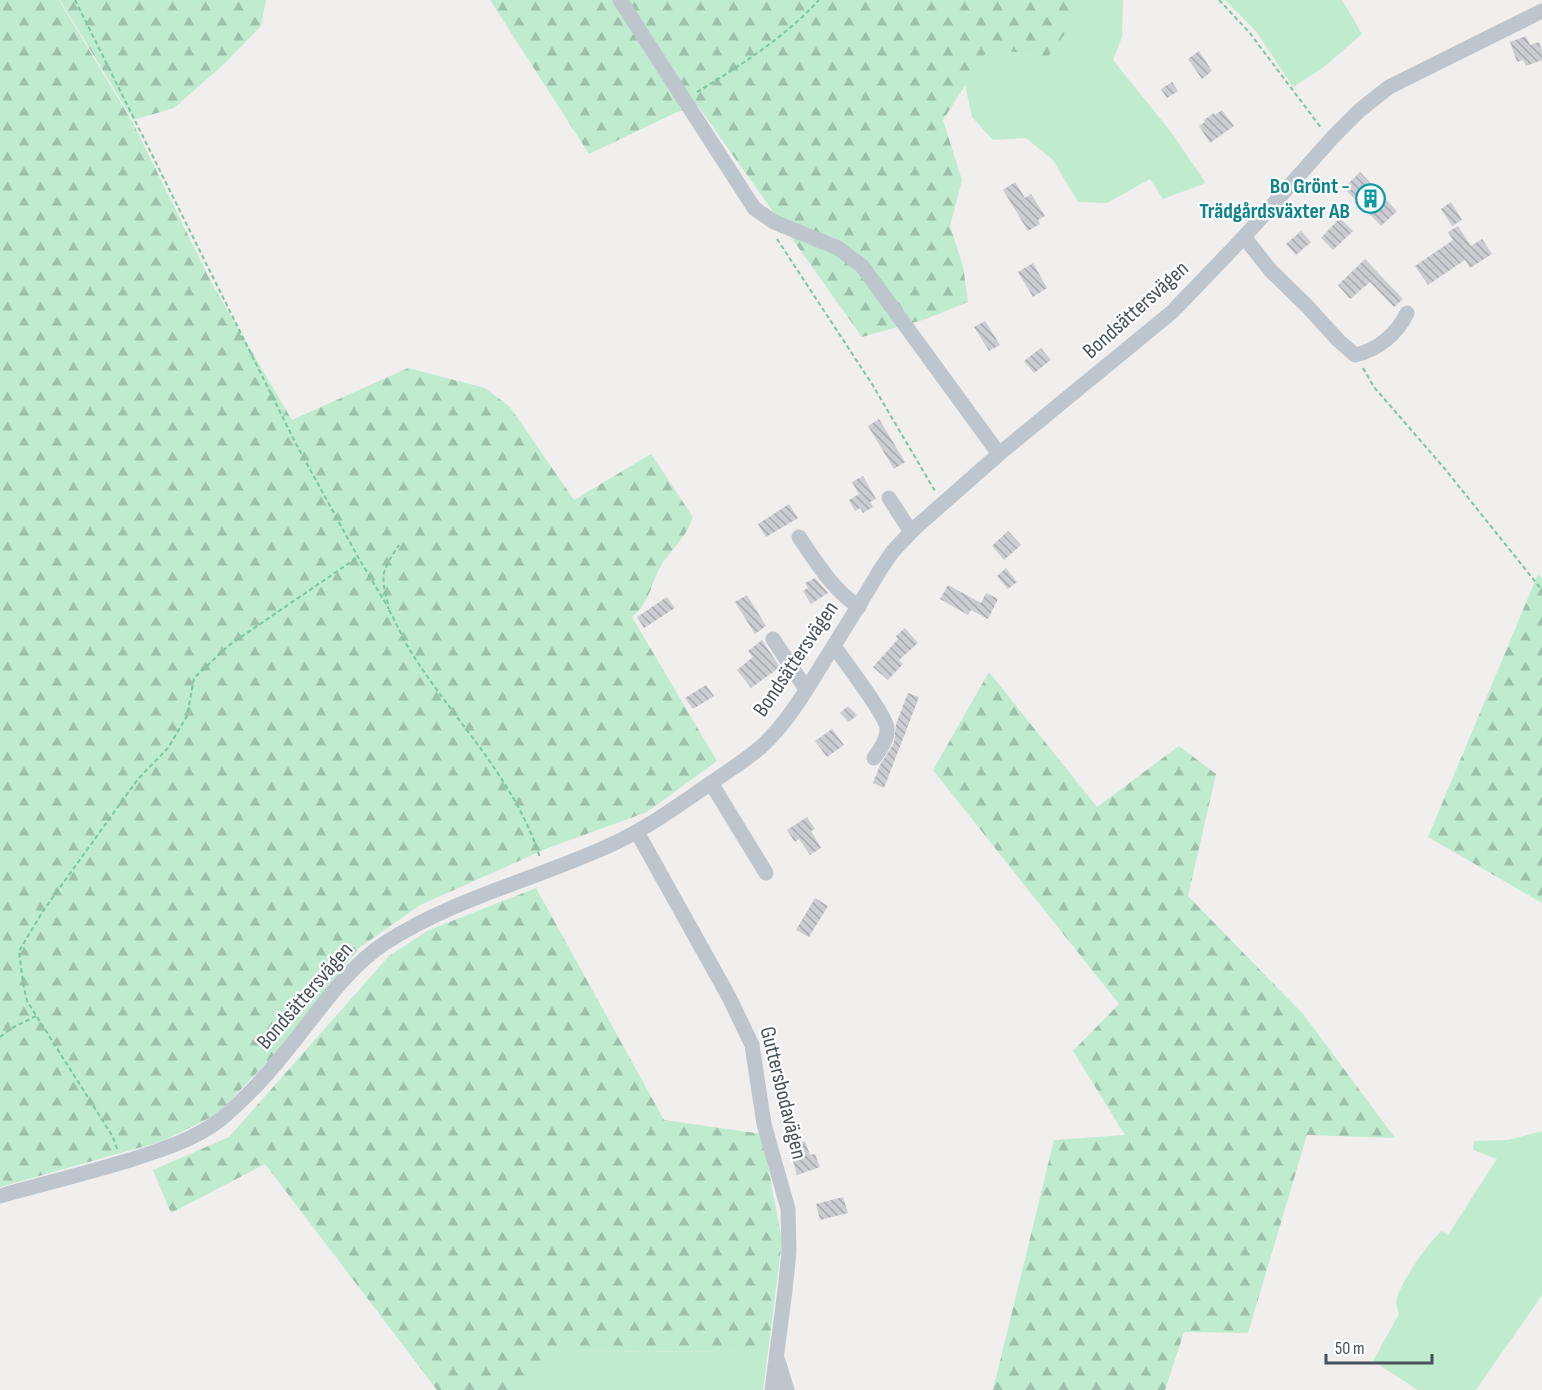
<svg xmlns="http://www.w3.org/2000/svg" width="1542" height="1390" font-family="'Sofia Sans Condensed',sans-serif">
<defs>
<pattern id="forest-firs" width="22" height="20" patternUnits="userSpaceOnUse" patternTransform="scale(1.5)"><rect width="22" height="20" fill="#bfebcf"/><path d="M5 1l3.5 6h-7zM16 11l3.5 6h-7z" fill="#9dc1ab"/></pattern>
<pattern id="building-back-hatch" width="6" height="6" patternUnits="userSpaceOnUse" patternTransform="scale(1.5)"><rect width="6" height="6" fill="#cccdd2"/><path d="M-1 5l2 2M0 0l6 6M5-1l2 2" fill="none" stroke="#a8a9ad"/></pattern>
</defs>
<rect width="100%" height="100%" fill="#f1eeee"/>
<!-- grass -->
<g fill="#bfebcf">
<path d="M 1076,0 L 1123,0 L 1122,37 L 1113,60 L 1171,132 L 1206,183 L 1163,199 L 1150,179 L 1107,203 L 1078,202 L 1053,160 L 1026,138 L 993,140 L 972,117 L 965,85 L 985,54 C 1011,49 1021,52 1046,59 Z"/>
<path d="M 1225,0 L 1342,0 L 1362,34 L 1324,67 L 1293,87 L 1256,31 Z"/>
<path d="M 1542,1131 L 1542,1295 L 1476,1390 L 1418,1390 L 1373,1361 L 1399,1314 C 1397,1308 1395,1301 1398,1295 C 1406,1274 1426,1247 1441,1231 L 1448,1235 L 1497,1159 L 1473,1150 L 1474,1141 L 1508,1140 Z"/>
<path d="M 768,1351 L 763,1390 L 526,1390 L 565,1352 Z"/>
</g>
<!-- forest -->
<g fill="url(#forest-firs)">
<path d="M 0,0 L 59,0 L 133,123 L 212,284 L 292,420 L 408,368 L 485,388 L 510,407 L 574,500 L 651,454 L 693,517 C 687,536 672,549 662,564 C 650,584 651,601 632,617 L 717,761 L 647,812 L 548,848 L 420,905 L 359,948 L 272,1057 L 217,1114 L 163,1141 L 0,1187 Z"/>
<path d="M 60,0 L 266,0 L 261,26 L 224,64 L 174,108 L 133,120 Z"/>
<path d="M 490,0 L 1076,0 L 1064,35 L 1046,59 C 1021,52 1011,49 985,54 L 943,120 L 962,180 L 950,226 L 963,266 L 968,302 L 926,319 L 862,337 L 698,106 L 677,112 L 589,154 Z"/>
<path d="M 1538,574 L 1542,578 L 1542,903 L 1428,837 Z"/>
<path d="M 989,672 L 1097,807 L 1179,746 L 1216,774 L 1188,896 L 1304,1015 L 1395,1138 L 1307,1135 L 1248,1333 L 1184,1332 L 1165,1390 L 993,1390 L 1054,1140 L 1125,1135 L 1073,1051 L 1119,1004 L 933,770 Z"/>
<path d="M 536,888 L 664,1120 L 762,1134 L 782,1241 L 768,1351 L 565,1352 L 526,1390 L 437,1390 L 265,1164 L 171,1213 L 153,1170 L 229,1137 L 389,956 L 429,930 Z"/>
</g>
<!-- building -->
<g fill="url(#building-back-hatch)">
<path d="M 1526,36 L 1530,45 L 1539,42 L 1542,51 L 1542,60 L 1526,66 L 1523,60 L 1517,62 L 1510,42 Z"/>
<path d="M 1199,51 L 1212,71 L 1202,79 L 1188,59 Z"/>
<path d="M 1172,82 L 1178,91 L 1167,98 L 1161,89 Z"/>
<path d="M 1222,110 L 1234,126 L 1210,143 L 1199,126 L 1205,122 L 1204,120 L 1214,113 L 1215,115 Z"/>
<path d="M 1360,172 L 1397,211 L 1381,226 L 1344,188 Z"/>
<path d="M 1015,182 L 1025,198 L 1031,194 L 1045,216 L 1038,220 L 1040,224 L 1028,231 L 1003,190 Z"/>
<path d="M 1451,202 L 1462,220 L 1452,226 L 1441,209 Z"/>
<path d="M 1340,218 L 1353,231 L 1333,250 L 1321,238 Z"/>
<path d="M 1458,226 L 1471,246 L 1482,239 L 1492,254 L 1470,268 L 1465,260 L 1428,285 L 1415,266 L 1453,240 L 1448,232 Z"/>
<path d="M 1301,231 L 1311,242 L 1296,255 L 1286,244 Z"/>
<path d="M 1365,259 L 1403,299 L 1394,307 L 1370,282 L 1350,299 L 1338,285 Z"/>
<path d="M 1033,263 L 1047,288 L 1033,297 L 1018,272 Z"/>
<path d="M 985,321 L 1000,345 L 989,351 L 974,327 Z"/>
<path d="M 1041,348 L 1051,360 L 1034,373 L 1024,361 Z"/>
<path d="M 879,419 L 905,462 L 894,469 L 868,426 Z"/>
<path d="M 863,476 L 876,499 L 870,502 L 873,507 L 863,513 L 860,508 L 855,511 L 849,500 L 859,494 L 852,482 Z"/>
<path d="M 789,504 L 798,518 L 766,537 L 758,524 Z"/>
<path d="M 1008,531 L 1021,545 L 1004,560 L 992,546 Z"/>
<path d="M 1006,568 L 1017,582 L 1008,589 L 997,576 Z"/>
<path d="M 815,578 L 828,593 L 811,604 L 803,591 L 808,588 L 805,583 Z"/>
<path d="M 948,585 L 981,603 L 986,593 L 998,599 L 988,619 L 971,610 L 968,615 L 940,599 Z"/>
<path d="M 747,595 L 766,626 L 755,634 L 735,602 Z"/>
<path d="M 667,597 L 675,608 L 644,628 L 637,617 Z"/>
<path d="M 905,628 L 918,643 L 899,660 L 903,664 L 888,680 L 873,667 L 898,639 L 896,636 Z"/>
<path d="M 762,640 L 780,667 L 751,688 L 737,670 L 753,657 L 748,651 Z"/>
<path d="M 706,685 L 714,696 L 693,709 L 685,698 Z"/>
<path d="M 908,693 L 919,697 L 884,788 L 873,783 L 880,765 L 894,743 L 896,724 Z"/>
<path d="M 848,706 L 857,715 L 849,722 L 840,713 Z"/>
<path d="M 832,729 L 844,745 L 827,757 L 815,741 Z"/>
<path d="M 807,817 L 815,829 L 811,831 L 821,848 L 810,855 L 799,839 L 795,842 L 787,830 Z"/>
<path d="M 815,898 L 828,906 L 809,937 L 796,930 Z"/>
<path d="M 805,1141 L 810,1155 L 815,1154 L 820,1167 L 797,1175 L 789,1147 Z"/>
<path d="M 843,1197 L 848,1213 L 820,1220 L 816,1204 Z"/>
</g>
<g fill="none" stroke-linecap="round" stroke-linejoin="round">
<!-- path -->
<g stroke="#7ac79f" stroke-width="2" stroke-dasharray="4.5 3" stroke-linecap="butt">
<path d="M 75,0 L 295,442 L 358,557 L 389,609"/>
<path d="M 1219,0 L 1249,32 L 1322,129"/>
<path d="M 697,92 C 740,66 785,37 819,0"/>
<path d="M 777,239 L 872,384 L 935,491"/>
<path d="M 1363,368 L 1374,387 L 1445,469 L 1542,590"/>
<path d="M 388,604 C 380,575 382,570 399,545"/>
<path d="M 389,610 C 396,622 401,635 408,647 C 451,718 515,777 540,858"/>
<path d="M 0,1037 L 12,1028 L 36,1016"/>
<path d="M 117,1149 L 113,1137 L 27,1001 L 23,983 L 19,951 L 43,911 L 138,779 L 168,748 L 187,716 L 194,678 L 228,646 L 358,557"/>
</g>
<!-- minor -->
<g stroke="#bdc6cc" stroke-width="15">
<path d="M 620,0 L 754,208 L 774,222 L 838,248 L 862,266 L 999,454"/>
<path d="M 1244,237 L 1271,271 L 1307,306 L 1338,340 L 1355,355 C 1378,350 1397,334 1407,313"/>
<path d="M 889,498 L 911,532"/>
<path d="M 799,537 C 816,562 833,590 859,607"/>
<path d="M 773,639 L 806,689"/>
<path d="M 834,646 C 844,661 886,715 887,728 C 888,739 880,750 874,758"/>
<path d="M 711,783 L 766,873"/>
<path d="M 637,832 L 729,997 L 752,1045 L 764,1124 L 788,1209 L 789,1252 L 785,1290 L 772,1390"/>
<path d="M 0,1196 C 43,1184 87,1173 130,1160 C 161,1150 194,1140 221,1119 C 245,1099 268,1074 287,1050 C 318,1013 344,970 385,943 C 453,899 533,880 606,847 C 644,831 677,806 711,783 C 728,771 746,760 761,747 C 786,724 804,694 821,666 C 841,634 861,603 880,570 L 893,551 L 915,528 L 999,454 L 1172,312 L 1244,237 L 1333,137 L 1360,110 L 1389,87 L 1542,11"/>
<path d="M 778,1361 L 787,1390"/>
</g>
</g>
<!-- icons -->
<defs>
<symbol id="building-ring" viewBox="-11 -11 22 22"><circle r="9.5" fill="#fff" stroke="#0f9aa8" stroke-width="1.5"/><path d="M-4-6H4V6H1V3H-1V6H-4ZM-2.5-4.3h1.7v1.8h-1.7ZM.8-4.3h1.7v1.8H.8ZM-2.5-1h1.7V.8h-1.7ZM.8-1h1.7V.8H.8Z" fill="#0f9aa8"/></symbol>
</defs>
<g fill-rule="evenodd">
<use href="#building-ring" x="1354" y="182" width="33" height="33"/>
</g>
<g text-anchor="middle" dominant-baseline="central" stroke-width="4.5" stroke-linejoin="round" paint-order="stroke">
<!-- culture labels -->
<g font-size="22" font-weight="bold" fill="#0d838f" stroke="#fff" text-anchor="end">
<text x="1350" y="186">Bo Grönt -<tspan x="1350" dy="25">Trädgårdsväxter AB</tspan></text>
</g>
<!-- street labels -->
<g font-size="22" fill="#48525a" stroke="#fff">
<text transform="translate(1136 310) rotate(-42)">Bondsättersvägen</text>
<text transform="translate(796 659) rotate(-56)">Bondsättersvägen</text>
<text transform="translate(305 996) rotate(-49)">Bondsättersvägen</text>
<text transform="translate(783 1093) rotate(76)">Guttersbodavägen</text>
</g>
</g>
<!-- scale -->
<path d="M1326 1354v9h106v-9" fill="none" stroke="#48525a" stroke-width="3"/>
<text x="1335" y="1354" font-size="18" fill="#48525a" stroke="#ffffff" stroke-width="4.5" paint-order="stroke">50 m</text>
</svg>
